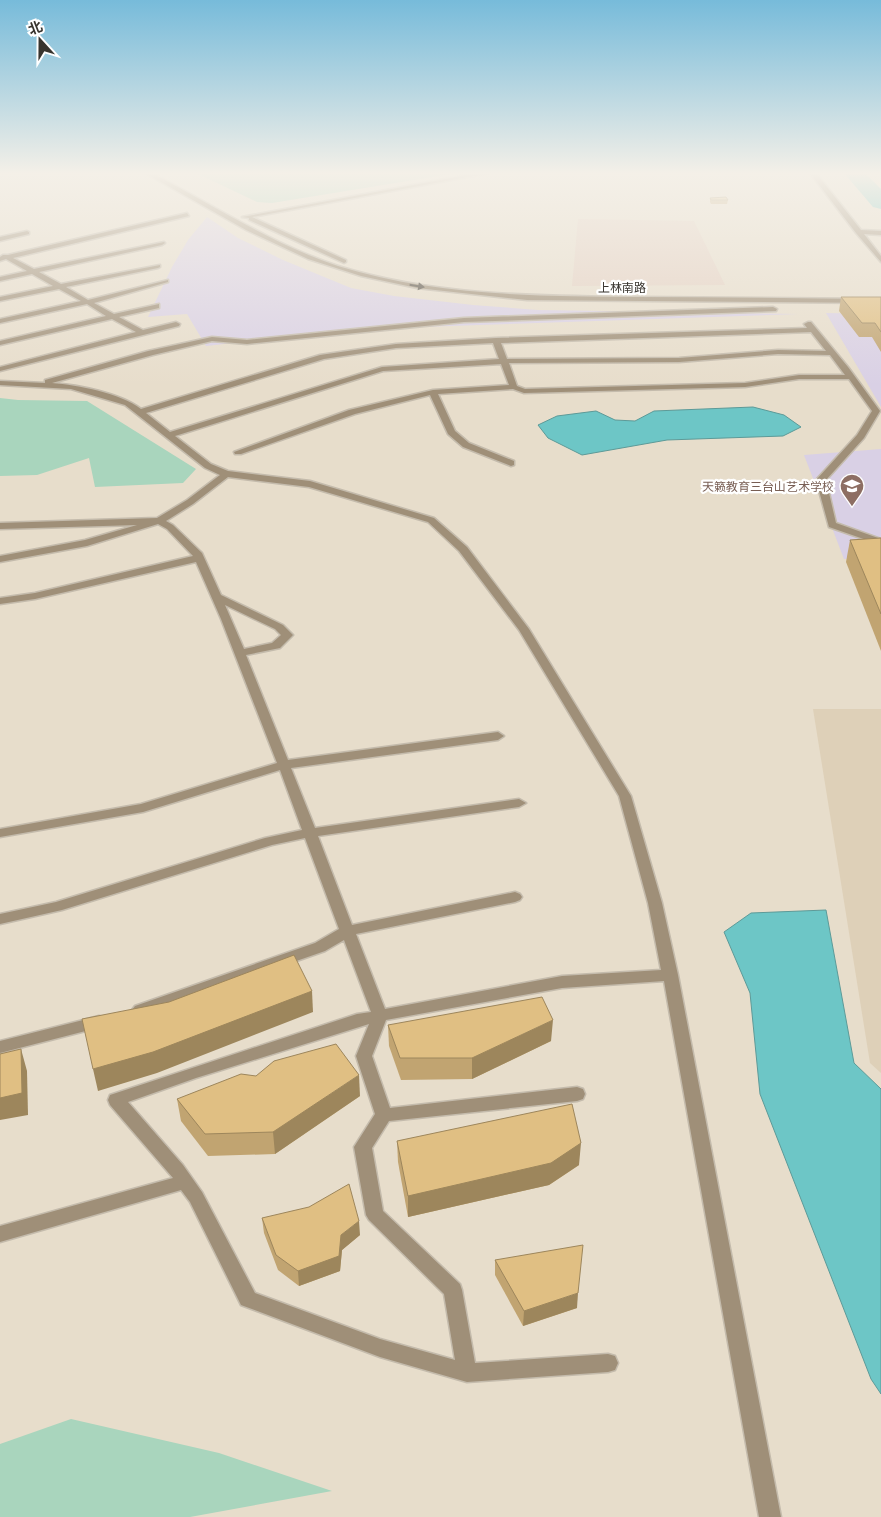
<svg xmlns="http://www.w3.org/2000/svg" width="881" height="1517" font-family="Lato,'Noto Sans SC',sans-serif">
<rect width="100%" height="100%" fill="#e7ddcb"/>
<!-- commercial -->
<path fill="#e4d0c2" d="M 578,219 L 694,221 L 725,285 L 572,286 Z"/>
<!-- built -->
<path fill="#ded0b8" d="M 813,709 L 881,709 L 881,1073 L 870,1063 Z"/>
<!-- education -->
<g fill="#d9d0e5">
<path d="M 207,217 L 238,238 L 283,260 L 351,288 L 394,296 L 473,305 L 538,310 L 798,314 L 361,329 L 206,346 L 187,314 L 148,317 L 172,267 L 188,240 Z"/>
<path d="M 826,313 L 881,314 L 881,407 Z"/>
<path d="M 881,449 L 881,558 L 844,559 L 804,455 Z"/>
</g>
<!-- green -->
<g fill="#a9d5bd">
<path d="M 196,173 L 457,173 L 272,203 L 257,202 Z"/>
<path d="M 0,398 L 18,400 L 87,401 L 196,469 L 183,483 L 95,487 L 89,458 L 37,475 L 0,476 Z"/>
<path d="M 71,1419 L 219,1453 L 332,1491 L 190,1517 L 0,1517 L 0,1444 Z"/>
</g>
<!-- water -->
<g fill="#6dc6c6" stroke="#5d9a98">
<path d="M 753,407 L 784,415 L 801,427 L 783,436 L 667,440 L 582,455 L 548,438 L 538,425 L 557,416 L 596,411 L 615,420 L 635,421 L 654,411 Z"/>
<path d="M 826,910 L 854,1063 L 881,1089 L 881,1394 L 871,1379 L 760,1094 L 750,993 L 724,932 L 751,913 Z"/>
</g>
<g fill="none" stroke-linecap="round" stroke-linejoin="round">
<!-- river -->
<path fill="#6dc6c6" fill-rule="evenodd" d="M 844,173 L 865,173 L 881,189 L 881,209 L 873,207 Z"/>
<defs>
<g id="minor">
<path d="M 145,173 L 152,173 C 213,205 272,244 338,266 C 434,296 535,296 635,297 C 717,297 799,298 881,299 L 881,303 L 527,300 L 417,288 L 361,276 L 308,259 L 246,230 Z"/>
<path d="M 477,173 L 489,173 L 252,217 L 346,260 L 346,262 L 344,263 L 249,220 L 249,218 L 242,217 Z"/>
<path d="M 810,173 L 816,173 L 861,230 L 881,231 L 881,235 L 864,234 L 881,256 L 881,262 L 856,233 Z"/>
<path d="M 187,213 L 189,216 L 13,258 L 34,269 L 164,242 L 165,243 L 162,245 L 39,272 L 61,284 L 160,265 L 160,267 L 158,268 L 66,287 L 88,300 L 168,280 L 168,282 L 94,303 L 114,314 L 159,304 L 159,308 L 119,317 L 143,330 L 176,322 L 180,324 L 179,326 L 0,371 L 0,367 L 136,332 L 112,319 L 0,345 L 0,341 L 106,316 L 87,304 L 0,323 L 0,319 L 81,301 L 59,289 L 0,301 L 0,297 L 53,286 L 32,274 L 0,281 L 0,277 L 27,271 L 6,259 L 0,261 L 0,257 L 3,255 L 8,255 Z"/>
<path d="M 27,231 L 29,232 L 29,234 L 0,241 L 0,237 Z"/>
<path d="M 773,307 L 777,309 L 776,311 L 464,322 L 247,344 L 212,341 L 153,355 L 52,383 C 78,385 120,393 141,409 L 320,355 L 396,344 L 496,338 L 807,328 L 804,324 L 808,322 L 811,322 L 848,367 L 880,411 L 864,438 L 826,480 L 836,523 L 881,539 L 881,545 L 829,527 L 816,480 L 857,435 L 872,411 L 849,379 L 799,379 L 745,387 L 524,393 L 513,389 L 438,394 L 455,431 L 469,443 L 514,461 L 514,465 L 511,466 L 463,447 L 448,434 L 430,395 L 355,414 L 241,454 L 235,454 L 234,452 L 349,410 L 433,390 L 509,385 L 501,364 L 383,371 L 175,436 L 211,464 L 228,471 L 310,481 L 434,518 L 467,547 L 529,629 L 631,796 L 662,903 L 678,975 L 781,1517 L 759,1517 L 664,981 L 562,988 L 386,1020 L 372,1056 L 390,1108 L 577,1087 L 583,1089 L 585,1094 L 583,1099 L 577,1101 L 389,1121 L 372,1148 L 383,1211 L 460,1284 L 462,1290 L 475,1363 L 608,1354 L 615,1356 L 618,1363 L 615,1370 L 608,1372 L 467,1382 L 380,1357 L 241,1305 L 190,1202 L 181,1190 L 0,1242 L 0,1226 L 173,1178 L 110,1105 L 108,1100 L 110,1095 L 357,1014 L 371,1012 L 344,940 L 325,951 L 145,1014 L 140,1016 L 135,1014 L 132,1010 L 135,1006 L 315,943 L 339,929 L 305,838 L 272,845 L 62,910 L 0,924 L 0,914 L 56,902 L 265,838 L 302,830 L 280,770 L 143,812 L 0,837 L 0,829 L 141,804 L 277,763 L 221,619 L 196,562 L 35,599 L 0,604 L 0,598 L 35,593 L 193,556 L 167,529 L 158,524 L 87,546 L 0,562 L 0,556 L 85,540 L 137,525 L 0,529 L 0,523 L 157,518 L 187,500 L 220,475 L 205,468 L 125,405 L 71,389 L 0,385 L 0,381 L 45,383 L 45,380 L 148,351 L 212,337 L 247,340 L 464,318 ZM 811,332 L 826,351 L 778,350 L 679,358 L 507,359 L 501,343 ZM 493,343 L 499,359 L 382,367 L 170,432 L 146,413 L 324,359 L 396,348 ZM 778,354 L 830,355 L 845,375 L 799,375 L 745,383 L 525,389 L 517,386 L 509,363 L 679,362 ZM 228,477 L 309,487 L 428,522 L 459,551 L 519,630 L 619,796 L 648,903 L 661,970 L 562,976 L 385,1009 L 356,934 L 515,902 L 520,900 L 522,897 L 520,894 L 515,892 L 352,925 L 318,836 L 519,807 L 526,803 L 519,799 L 315,828 L 291,768 L 498,740 L 504,736 L 498,732 L 288,760 L 246,655 L 280,648 L 293,635 L 283,625 L 221,595 L 202,553 L 173,525 L 166,521 L 193,504 ZM 225,605 L 275,629 L 281,635 L 272,643 L 244,649 ZM 369,1024 L 356,1056 L 375,1114 L 354,1147 L 366,1215 L 369,1220 L 444,1294 L 455,1360 L 380,1339 L 255,1293 L 202,1192 L 183,1165 L 128,1102 L 196,1078 Z"/>
<path d="M 99,1016 L 105,1018 L 107,1022 L 105,1026 L 0,1053 L 0,1041 Z"/>
</g>
</defs>
<!-- minor casing -->
<use href="#minor" stroke="#c4bbac" stroke-width="3"/>
<!-- minor -->
<use href="#minor" fill="#9f8f78" fill-rule="evenodd"/>
</g>
<!-- wall -->
<g fill="#c1a471">
<path d="M 710,198 L 728,200 L 727,204 L 711,204 L 710,202 Z"/>
<path d="M 841,297 L 881,297 L 881,352 L 872,337 L 859,337 L 839,311 Z"/>
<path d="M 881,538 L 881,651 L 846,562 L 850,540 Z"/>
<path d="M 388,1025 L 551,1041 L 472,1079 L 401,1080 L 389,1046 Z"/>
<path d="M 360,1096 L 275,1154 L 208,1156 L 181,1121 L 177,1099 Z"/>
<path d="M 397,1141 L 579,1165 L 549,1185 L 408,1217 L 398,1162 Z"/>
<path d="M 262,1218 L 360,1235 L 342,1250 L 340,1271 L 299,1286 L 278,1270 L 264,1233 Z"/>
<path d="M 495,1260 L 577,1308 L 523,1326 L 495,1275 Z"/>
</g>
<!-- shaded-wall -->
<g fill="#9d865c">
<path d="M 312,991 L 313,1012 L 157,1073 L 98,1091 L 93,1069 Z"/>
<path d="M 553,1020 L 551,1041 L 472,1079 L 472,1058 Z"/>
<path d="M 21,1049 L 27,1071 L 28,1115 L 0,1120 L 0,1098 Z"/>
<path d="M 359,1075 L 360,1096 L 275,1154 L 273,1132 Z"/>
<path d="M 581,1143 L 579,1165 L 549,1185 L 408,1217 L 408,1196 Z"/>
<path d="M 359,1221 L 360,1235 L 342,1250 L 340,1271 L 299,1286 L 298,1271 L 341,1235 Z"/>
<path d="M 578,1293 L 577,1308 L 523,1326 L 524,1311 Z"/>
</g>
<!-- building -->
<g fill="#e0bf83" stroke="#9d865c">
<path d="M 726,197 L 728,200 L 711,200 L 710,198 Z"/>
<path d="M 841,297 L 881,297 L 881,332 L 875,323 L 862,323 Z"/>
<path d="M 881,538 L 881,614 L 850,540 Z"/>
<path d="M 294,955 L 312,991 L 153,1052 L 93,1069 L 82,1019 L 169,1002 Z"/>
<path d="M 542,997 L 553,1020 L 472,1058 L 400,1058 L 388,1025 Z"/>
<path d="M 336,1044 L 359,1075 L 273,1132 L 205,1134 L 177,1099 L 241,1074 L 256,1076 L 274,1061 Z"/>
<path d="M 21,1049 L 22,1093 L 0,1098 L 0,1054 Z"/>
<path d="M 572,1104 L 581,1143 L 551,1163 L 408,1196 L 397,1141 Z"/>
<path d="M 349,1184 L 359,1221 L 341,1235 L 339,1256 L 298,1271 L 276,1255 L 262,1218 L 309,1207 Z"/>
<path d="M 583,1245 L 578,1293 L 524,1311 L 495,1260 Z"/>
</g>
<!-- one-way arrows -->
<defs><path id="oneway-solid" d="M-6-.8H1V-3.2L6.5 0L1 3.2V.8H-6Z" transform="scale(1.25)"/></defs>
<use fill="#524b40" href="#oneway-solid" transform="translate(417 286) rotate(9)"/>
<!-- sky -->
<linearGradient id="sky" x2="0" y2="1"><stop stop-color="#77bbda"/><stop offset="0.45" stop-color="#f4f0e8"/><stop offset="1" stop-color="#f4f0e8" stop-opacity="0"/></linearGradient>
<rect width="881" height="385" fill="url(#sky)"/>
<!-- icons -->
<defs>
<symbol id="school-pin" viewBox="-11 -11 22 30"><path d="M0 17L-7.5 6A9.5 9.5 0 1 1 7.5 6Z" fill="#8d6e63" stroke="#fff"/><path d="M0-5L7-2L0 1L-7-2ZM-4 1L0 2.5L4 1V4Q0 6-4 4Z" fill="#fff"/></symbol>
</defs>
<g fill-rule="evenodd">
<use href="#school-pin" x="838" y="472" width="28" height="38"/>
</g>
<g text-anchor="middle" dominant-baseline="central" stroke-width="4.5" stroke-linejoin="round" paint-order="stroke">
<!-- far-street labels -->
<g font-size="12" fill="#38342e" stroke="#fff">
<text x="622" y="287">上林南路</text>
</g>
<!-- far-education labels -->
<g font-size="12" fill="#785e54" stroke="#fff" text-anchor="end">
<text x="834" y="486">天籁教育三台山艺术学校</text>
</g>
</g>
<!-- north arrow -->
<g transform="translate(40 40) rotate(339)" stroke="#ffffff" stroke-width="4" paint-order="stroke">
<path d="M0-4L9 19L0 12L-9 19Z" fill="#38342e"/>
<text y="-8" font-size="14" font-weight="bold" text-anchor="middle" fill="#38342e">北</text>
</g>
</svg>
